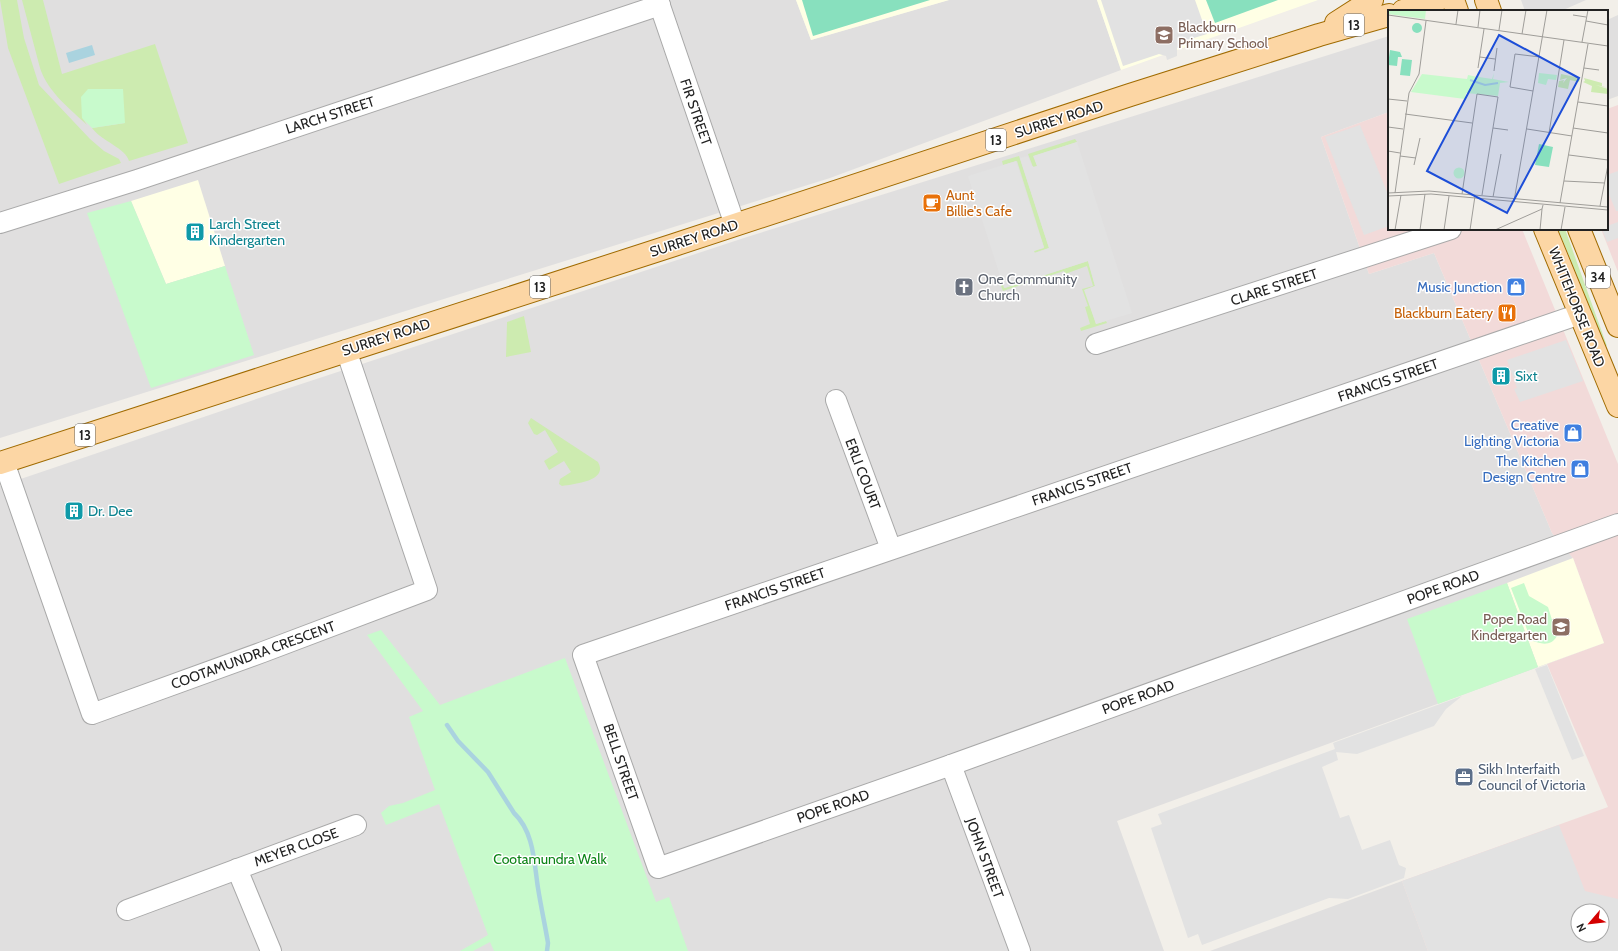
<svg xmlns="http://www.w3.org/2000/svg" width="1618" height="951" font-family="Cabin,sans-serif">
<rect width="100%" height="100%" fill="#f2efe9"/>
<!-- residential -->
<g fill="#e0dfdf">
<path d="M 0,0 L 796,0 L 811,40 L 949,0 L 1097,0 L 1121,70 L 830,178 L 0,438 Z"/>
<path d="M 1521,0 L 1586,0 L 1561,11 L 1525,11 Z"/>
<path d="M 1618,15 L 1618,96 L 1607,100 L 1607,20 Z"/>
<path d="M 1389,36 L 1389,112 L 1321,137 L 1369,274 L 1434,253 L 1552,533 L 1573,558 L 1604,643 L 1117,821 L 1164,951 L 0,951 L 0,486 L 280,391 L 747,237 Z"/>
<path d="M 1402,881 L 1428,951 L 1210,951 Z"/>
</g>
<!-- commercial -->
<g fill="#f2dad9" fill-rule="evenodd">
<path d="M 1618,105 L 1618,272 L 1601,229 L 1607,229 L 1607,109 Z"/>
<path d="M 1389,112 L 1389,229 L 1522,229 L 1618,464 L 1618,951 L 1428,951 L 1402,881 L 1608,807 L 1547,664 L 1604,643 L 1573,558 L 1552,533 L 1434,253 L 1369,274 L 1321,137 ZM 1578,911 L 1602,911 L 1602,935 L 1578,935 Z"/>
</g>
<!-- education -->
<g fill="#ffffe5">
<path d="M 796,0 L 949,0 L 811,40 Z"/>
<path d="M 1097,0 L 1318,0 L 1121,70 Z"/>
<path d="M 198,180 L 225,266 L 166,284 L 131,201 Z"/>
<path d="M 1573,558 L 1604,643 L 1538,667 L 1507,583 Z"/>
</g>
<!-- grass -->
<g fill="#cdebb0">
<path d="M 0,0 L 17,0 L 24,38 L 39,85 L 90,139 L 104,151 L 119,159 L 121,163 L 59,184 L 8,48 Z"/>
<path d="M 22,0 L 43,0 L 62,74 L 155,44 L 188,143 L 129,161 C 126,148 101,141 92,128 L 125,123 L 82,117 L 87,125 C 69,108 48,92 40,68 Z"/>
<path d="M 1075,139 L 1077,142 L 1034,156 L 1037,166 L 1033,167 L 1028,154 Z"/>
<path d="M 1019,156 L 1049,248 L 1034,253 L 1034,251 L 1044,247 L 1017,161 L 1003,165 L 1002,161 Z"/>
<path d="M 1558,229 L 1565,229 L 1607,346 L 1605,345 Z"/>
<path d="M 1088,261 L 1095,286 L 1085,290 L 1096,324 L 1106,321 L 1107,323 L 1081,331 L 1080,328 L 1090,324 L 1085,307 L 1088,306 L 1082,289 L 1093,286 L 1087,266 L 1065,274 L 1064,271 L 1003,291 L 1000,283 L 1002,281 L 1005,288 Z"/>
<path d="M 524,316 L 531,352 L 506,357 L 507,322 Z"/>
<path d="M 531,418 L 598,462 C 609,481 574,484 562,486 L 559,484 L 560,479 L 571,472 L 564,461 L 549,470 L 544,461 L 558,452 L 545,430 L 537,435 L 534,434 L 528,423 Z"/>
</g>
<!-- park -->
<g fill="#c8facc">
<path d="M 88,89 L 123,89 L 125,123 L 92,128 L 82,118 L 81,97 Z"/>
<path d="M 131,201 L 166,284 L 225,266 L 254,355 L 151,388 L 87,213 Z"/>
<path d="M 1507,583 L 1538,667 L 1438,704 L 1407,619 Z"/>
<path d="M 1524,583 L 1529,596 L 1548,607 L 1557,636 C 1551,647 1540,644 1531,640 L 1511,588 Z"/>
<path d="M 381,630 L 440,705 L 565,658 L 656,902 L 669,897 L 688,951 L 494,951 L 490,942 L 473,951 L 460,951 L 488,935 L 439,804 L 386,825 L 381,813 L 389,806 L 403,803 L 435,790 L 409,717 L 423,711 L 367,635 Z"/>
</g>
<!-- pitch -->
<g fill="#88e0be">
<path d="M 802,0 L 930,0 L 813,36 Z"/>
<path d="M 1206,0 L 1278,0 L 1215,23 Z"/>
</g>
<!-- parking -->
<g fill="#e2e2e2" fill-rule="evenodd">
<path d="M 1101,0 L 1195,0 L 1207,34 L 1184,41 L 1177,48 L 1177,56 L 1167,60 L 1166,56 L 1159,54 L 1123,66 Z"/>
<path d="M 1360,125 L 1389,197 L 1389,226 L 1364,235 L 1325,137 Z"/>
<path d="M 1077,142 L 1132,313 L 1096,324 L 1084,290 L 1095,286 L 1088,261 L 1004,288 L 968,176 L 1016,161 L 1044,248 L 1034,251 L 1035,253 L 1049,248 L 1020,158 L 1028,156 L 1032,166 L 1034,167 L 1037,166 L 1033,156 Z"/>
<path d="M 1618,171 L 1618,211 L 1616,211 L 1607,190 L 1607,175 Z"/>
<path d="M 1618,222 L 1618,238 L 1607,242 L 1602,229 L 1607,229 L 1607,226 Z"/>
<path d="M 1566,340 L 1583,381 L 1520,402 L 1514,389 L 1517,388 L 1507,360 Z"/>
<path d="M 1547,665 L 1584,756 L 1572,760 L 1535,669 Z"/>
<path d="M 1462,696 L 1446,709 L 1434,726 L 1357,754 L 1336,752 L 1338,760 L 1322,767 L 1340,818 L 1349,815 L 1362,850 L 1390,840 L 1399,865 L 1406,868 L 1404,878 L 1348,899 L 1329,898 L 1202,945 L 1198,934 L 1188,938 L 1151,828 L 1162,824 L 1158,814 L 1335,749 L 1333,743 Z"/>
<path d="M 1559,825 L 1585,891 L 1618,899 L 1618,951 L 1428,951 L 1402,881 ZM 1578,911 L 1602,911 L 1602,935 L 1578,935 Z"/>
</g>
<!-- water -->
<path fill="#aad3df" d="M 92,45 L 95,55 L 69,63 L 66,53 Z"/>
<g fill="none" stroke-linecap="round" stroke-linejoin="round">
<!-- stream -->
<path stroke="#aad3df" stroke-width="4.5" d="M 447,725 L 458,741 L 488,772 L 514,813 C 534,832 534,862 538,888 C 541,907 545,925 548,943 L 547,951"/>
<defs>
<g id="minor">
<path d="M 658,0 L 735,225"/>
<path d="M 0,223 L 137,180 L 660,5"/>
<path d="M 1580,314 L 583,655 L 658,868 L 951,765 L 1618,524"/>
<path d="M 1096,344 L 1451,229"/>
<path d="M 836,400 L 891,549"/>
<path d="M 4,462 L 92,714 L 263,652 L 427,590 L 346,350"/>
<path d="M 951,765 L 1020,951"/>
<path d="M 237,869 L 271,951"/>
<path d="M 127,910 L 356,825"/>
</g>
<g id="major">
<path d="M 1453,0 L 1457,11"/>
<path d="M 1486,0 L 1490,11"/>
<path d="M 1403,11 L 1437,0"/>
<path d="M 1336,23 L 1372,0"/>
<path d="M 1545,229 L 1618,406"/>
<path d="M 1579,229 L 1618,326"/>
<path d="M 0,463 L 674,245 L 1130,95 L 1319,35 L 1389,15"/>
</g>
</defs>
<!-- minor casing -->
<use href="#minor" stroke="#a9a9a9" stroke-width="22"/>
<!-- major casing -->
<use href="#major" stroke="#a06b00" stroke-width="24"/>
<!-- minor -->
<use href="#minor" stroke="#fff" stroke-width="20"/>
<!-- major -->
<use href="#major" stroke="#fcd6a4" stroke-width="22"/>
</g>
<!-- icons -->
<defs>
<symbol id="school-square" viewBox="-11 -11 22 22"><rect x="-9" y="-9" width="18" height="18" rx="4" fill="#8d6e63" stroke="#fff"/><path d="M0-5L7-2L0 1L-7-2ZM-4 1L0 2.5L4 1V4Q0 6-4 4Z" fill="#fff"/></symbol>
<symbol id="cafe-square" viewBox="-11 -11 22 22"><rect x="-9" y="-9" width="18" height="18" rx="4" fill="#e8710a" stroke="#fff"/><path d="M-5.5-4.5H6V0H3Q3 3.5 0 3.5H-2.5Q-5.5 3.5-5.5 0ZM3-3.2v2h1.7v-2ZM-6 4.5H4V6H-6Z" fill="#fff"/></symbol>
<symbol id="building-square" viewBox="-11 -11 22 22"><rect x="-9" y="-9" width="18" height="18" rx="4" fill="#0f9aa8" stroke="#fff"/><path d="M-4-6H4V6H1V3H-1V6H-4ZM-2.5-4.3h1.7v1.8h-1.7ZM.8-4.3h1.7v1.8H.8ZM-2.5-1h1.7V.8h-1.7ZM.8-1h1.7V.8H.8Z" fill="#fff"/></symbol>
<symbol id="church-square" viewBox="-11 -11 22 22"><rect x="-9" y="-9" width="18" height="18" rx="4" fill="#6b7280" stroke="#fff"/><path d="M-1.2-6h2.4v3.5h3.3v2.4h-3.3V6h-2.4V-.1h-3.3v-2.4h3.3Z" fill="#fff"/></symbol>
<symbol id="shop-square" viewBox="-11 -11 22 22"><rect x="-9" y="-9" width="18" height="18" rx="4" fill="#3f7fe0" stroke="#fff"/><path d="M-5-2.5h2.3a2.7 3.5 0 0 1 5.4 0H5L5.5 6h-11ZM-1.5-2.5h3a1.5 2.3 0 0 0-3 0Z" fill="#fff"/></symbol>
<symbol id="restaurant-square" viewBox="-11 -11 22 22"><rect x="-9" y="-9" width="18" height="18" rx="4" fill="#e8710a" stroke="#fff"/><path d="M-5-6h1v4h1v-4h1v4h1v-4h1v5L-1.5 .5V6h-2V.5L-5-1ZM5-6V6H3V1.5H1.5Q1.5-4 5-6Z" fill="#fff"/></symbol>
<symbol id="office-square" viewBox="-11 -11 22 22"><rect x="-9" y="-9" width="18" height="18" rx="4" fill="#5c6f8a" stroke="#fff"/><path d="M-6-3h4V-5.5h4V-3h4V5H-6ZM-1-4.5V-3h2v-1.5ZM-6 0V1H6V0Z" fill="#fff"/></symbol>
</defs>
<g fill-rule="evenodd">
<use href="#school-square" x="1153" y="24" width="22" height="22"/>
<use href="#cafe-square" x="921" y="192" width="22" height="22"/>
<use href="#building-square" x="184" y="221" width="22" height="22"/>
<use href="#church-square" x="953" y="276" width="22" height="22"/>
<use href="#shop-square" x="1505" y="276" width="22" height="22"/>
<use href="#restaurant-square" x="1496" y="302" width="22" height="22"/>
<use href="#building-square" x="1490" y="365" width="22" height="22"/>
<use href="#shop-square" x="1562" y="422" width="22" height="22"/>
<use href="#shop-square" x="1569" y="458" width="22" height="22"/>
<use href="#building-square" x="63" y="500" width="22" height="22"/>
<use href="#school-square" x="1550" y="616" width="22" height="22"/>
<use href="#office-square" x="1453" y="766" width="22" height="22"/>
</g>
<g text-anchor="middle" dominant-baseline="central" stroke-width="3" stroke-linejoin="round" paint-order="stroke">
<!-- shield labels -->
<g fill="#fff" stroke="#646464" stroke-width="1">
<rect x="1344" y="14" width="20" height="22" rx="3"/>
<rect x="986" y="129" width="20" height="22" rx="3"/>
<rect x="1586" y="266" width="24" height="22" rx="3"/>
<rect x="530" y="276" width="20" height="22" rx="3"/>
<rect x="75" y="424" width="20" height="22" rx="3"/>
</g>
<g font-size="13" font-weight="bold" fill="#222">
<text x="1354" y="25">13</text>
<text x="996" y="140">13</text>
<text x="1598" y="277">34</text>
<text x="540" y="287">13</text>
<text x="85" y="435">13</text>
</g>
<!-- education labels -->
<g font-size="14" fill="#785e54" stroke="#fff" text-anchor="start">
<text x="1178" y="27">Blackburn<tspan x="1178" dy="16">Primary School</tspan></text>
<text x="1547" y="619" text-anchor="end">Pope Road<tspan x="1547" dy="16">Kindergarten</tspan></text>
</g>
<!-- street labels -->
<g font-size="14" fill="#222" stroke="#fff">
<text transform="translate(696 112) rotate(71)">FIR STREET</text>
<text transform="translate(330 115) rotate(-18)">LARCH STREET</text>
<text transform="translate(1059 119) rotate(-18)">SURREY ROAD</text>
<text transform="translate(694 238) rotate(-18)">SURREY ROAD</text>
<text transform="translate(1274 287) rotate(-18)">CLARE STREET</text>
<text transform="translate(1577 307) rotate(68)">WHITEHORSE ROAD</text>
<text transform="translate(386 337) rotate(-18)">SURREY ROAD</text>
<text transform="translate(1388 380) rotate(-19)">FRANCIS STREET</text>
<text transform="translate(863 474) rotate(69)">ERLI COURT</text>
<text transform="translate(1082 484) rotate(-19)">FRANCIS STREET</text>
<text transform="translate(1443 587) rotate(-20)">POPE ROAD</text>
<text transform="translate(775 589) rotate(-19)">FRANCIS STREET</text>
<text transform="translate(253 655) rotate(-20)">COOTAMUNDRA CRESCENT</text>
<text transform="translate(1138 697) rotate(-20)">POPE ROAD</text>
<text transform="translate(621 762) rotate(71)">BELL STREET</text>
<text transform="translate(833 806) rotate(-19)">POPE ROAD</text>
<text transform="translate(296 847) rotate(-20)">MEYER CLOSE</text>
<text transform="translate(985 858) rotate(70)">JOHN STREET</text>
</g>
<!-- food labels -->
<g font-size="14" fill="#c56008" stroke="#fff" text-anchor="start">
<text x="946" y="195">Aunt<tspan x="946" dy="16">Billie's Cafe</tspan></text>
<text x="1493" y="313" text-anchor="end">Blackburn Eatery</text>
</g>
<!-- culture labels -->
<g font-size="14" fill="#0d838f" stroke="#fff" text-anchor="start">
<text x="209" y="224">Larch Street<tspan x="209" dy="16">Kindergarten</tspan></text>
<text x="1515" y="376">Sixt</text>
<text x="88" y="511">Dr. Dee</text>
</g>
<!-- worship labels -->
<g font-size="14" fill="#5b616d" stroke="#fff" text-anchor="start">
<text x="978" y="279">One Community<tspan x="978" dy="16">Church</tspan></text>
</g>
<!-- shop labels -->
<g font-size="14" fill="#366cbe" stroke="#fff" text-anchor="end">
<text x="1502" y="287">Music Junction</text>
<text x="1559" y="425">Creative<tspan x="1559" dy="16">Lighting Victoria</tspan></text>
<text x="1566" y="461">The Kitchen<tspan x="1566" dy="16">Design Centre</tspan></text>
</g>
<!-- service labels -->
<g font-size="14" fill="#4e5e75" stroke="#fff" text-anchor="start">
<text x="1478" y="769">Sikh Interfaith<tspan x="1478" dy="16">Council of Victoria</tspan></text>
</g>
<!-- park labels -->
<g font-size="14" fill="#0c8416" stroke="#fff">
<text x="550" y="859">Cootamundra Walk</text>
</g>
</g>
<!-- overview -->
<g transform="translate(1388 10)">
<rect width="220" height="220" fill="#f2efe9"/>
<path d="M 173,64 L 192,68 L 191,72 L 182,70 L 180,79 L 170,77 L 171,71 L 176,70 L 175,73 L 179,68 L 172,70 ZM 196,68 L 214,73 L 214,76 L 220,78 L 208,75 L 220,79 L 220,84 L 203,82 L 204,76 L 195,72 L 197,71 Z" fill="#cdebb0"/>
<path d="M 0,0 L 38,0 L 37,9 L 0,4 ZM 89,60 L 91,67 L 104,69 L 106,63 L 105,69 L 121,72 L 112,73 L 110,86 L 78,83 L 77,89 L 23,82 L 34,64 L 79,69 L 80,65 L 90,67 ZM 151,63 L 169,65 L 168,70 L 160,69 L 158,75 L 150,73 ZM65.5 163a5.5 5.5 0 1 1 11 0a5.5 5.5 0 1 1-11 0Z" fill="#c8facc"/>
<path d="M24 18a5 5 0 1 1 10 0a5 5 0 1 1-10 0ZM 2,40 L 12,42 L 14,47 L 10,47 L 9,56 L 0,55 ZM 14,49 L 24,50 L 22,66 L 12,65 ZM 151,134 L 165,137 L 161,157 L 147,155 Z" fill="#88e0be"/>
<path fill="none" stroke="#aad3df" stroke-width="2" d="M 82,70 L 97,75 L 110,73"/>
<path fill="none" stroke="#9f9d99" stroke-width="1" d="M 0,5 L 220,36M 185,5 L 198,7M 198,11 L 220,15M 68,14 L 70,0M 90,17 L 92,0M 111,20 L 114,0M 134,24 L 138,0M 194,32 L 200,0M 92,47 L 107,49M 90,58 L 96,19M 196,58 L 211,60M 106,61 L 109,38M 145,81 L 122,77 L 127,44 L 152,47M 0,89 L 19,91M 190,92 L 220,96M 17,104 L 84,113M 0,117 L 15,119M 105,118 L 120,120M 185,118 L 220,123M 139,119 L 184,126M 161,123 L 176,30M 0,141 L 12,143M 181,145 L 220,150M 12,146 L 28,148M 26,155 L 32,128M 176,171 L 217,173M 0,183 L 41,181 L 220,197M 7,183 L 21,83 L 31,64 L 38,11M 74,184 L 89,84 L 110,87 L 94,185M 0,186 L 43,184 L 220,200M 105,187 L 113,144M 126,191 L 159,0M 172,193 L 200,34M 212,196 L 220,155M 7,220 L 13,185M 32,220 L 37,184M 56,220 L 61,186M 82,220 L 87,186M 107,220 L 154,199 L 155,195M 152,220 L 154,199M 173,220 L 177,197"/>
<path fill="#1d4ed8" fill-opacity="0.15" stroke="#1d4ed8" stroke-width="2" d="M 111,25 L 191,68 L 119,203 L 39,161 Z"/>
<rect width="220" height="220" fill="none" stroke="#222" stroke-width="2"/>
</g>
<!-- north arrow -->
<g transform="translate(1590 923) rotate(242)"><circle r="19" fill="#ffffff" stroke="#a7a7a7"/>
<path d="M0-3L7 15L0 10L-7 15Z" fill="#d40000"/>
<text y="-6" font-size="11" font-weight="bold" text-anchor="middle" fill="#222222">N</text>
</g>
</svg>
